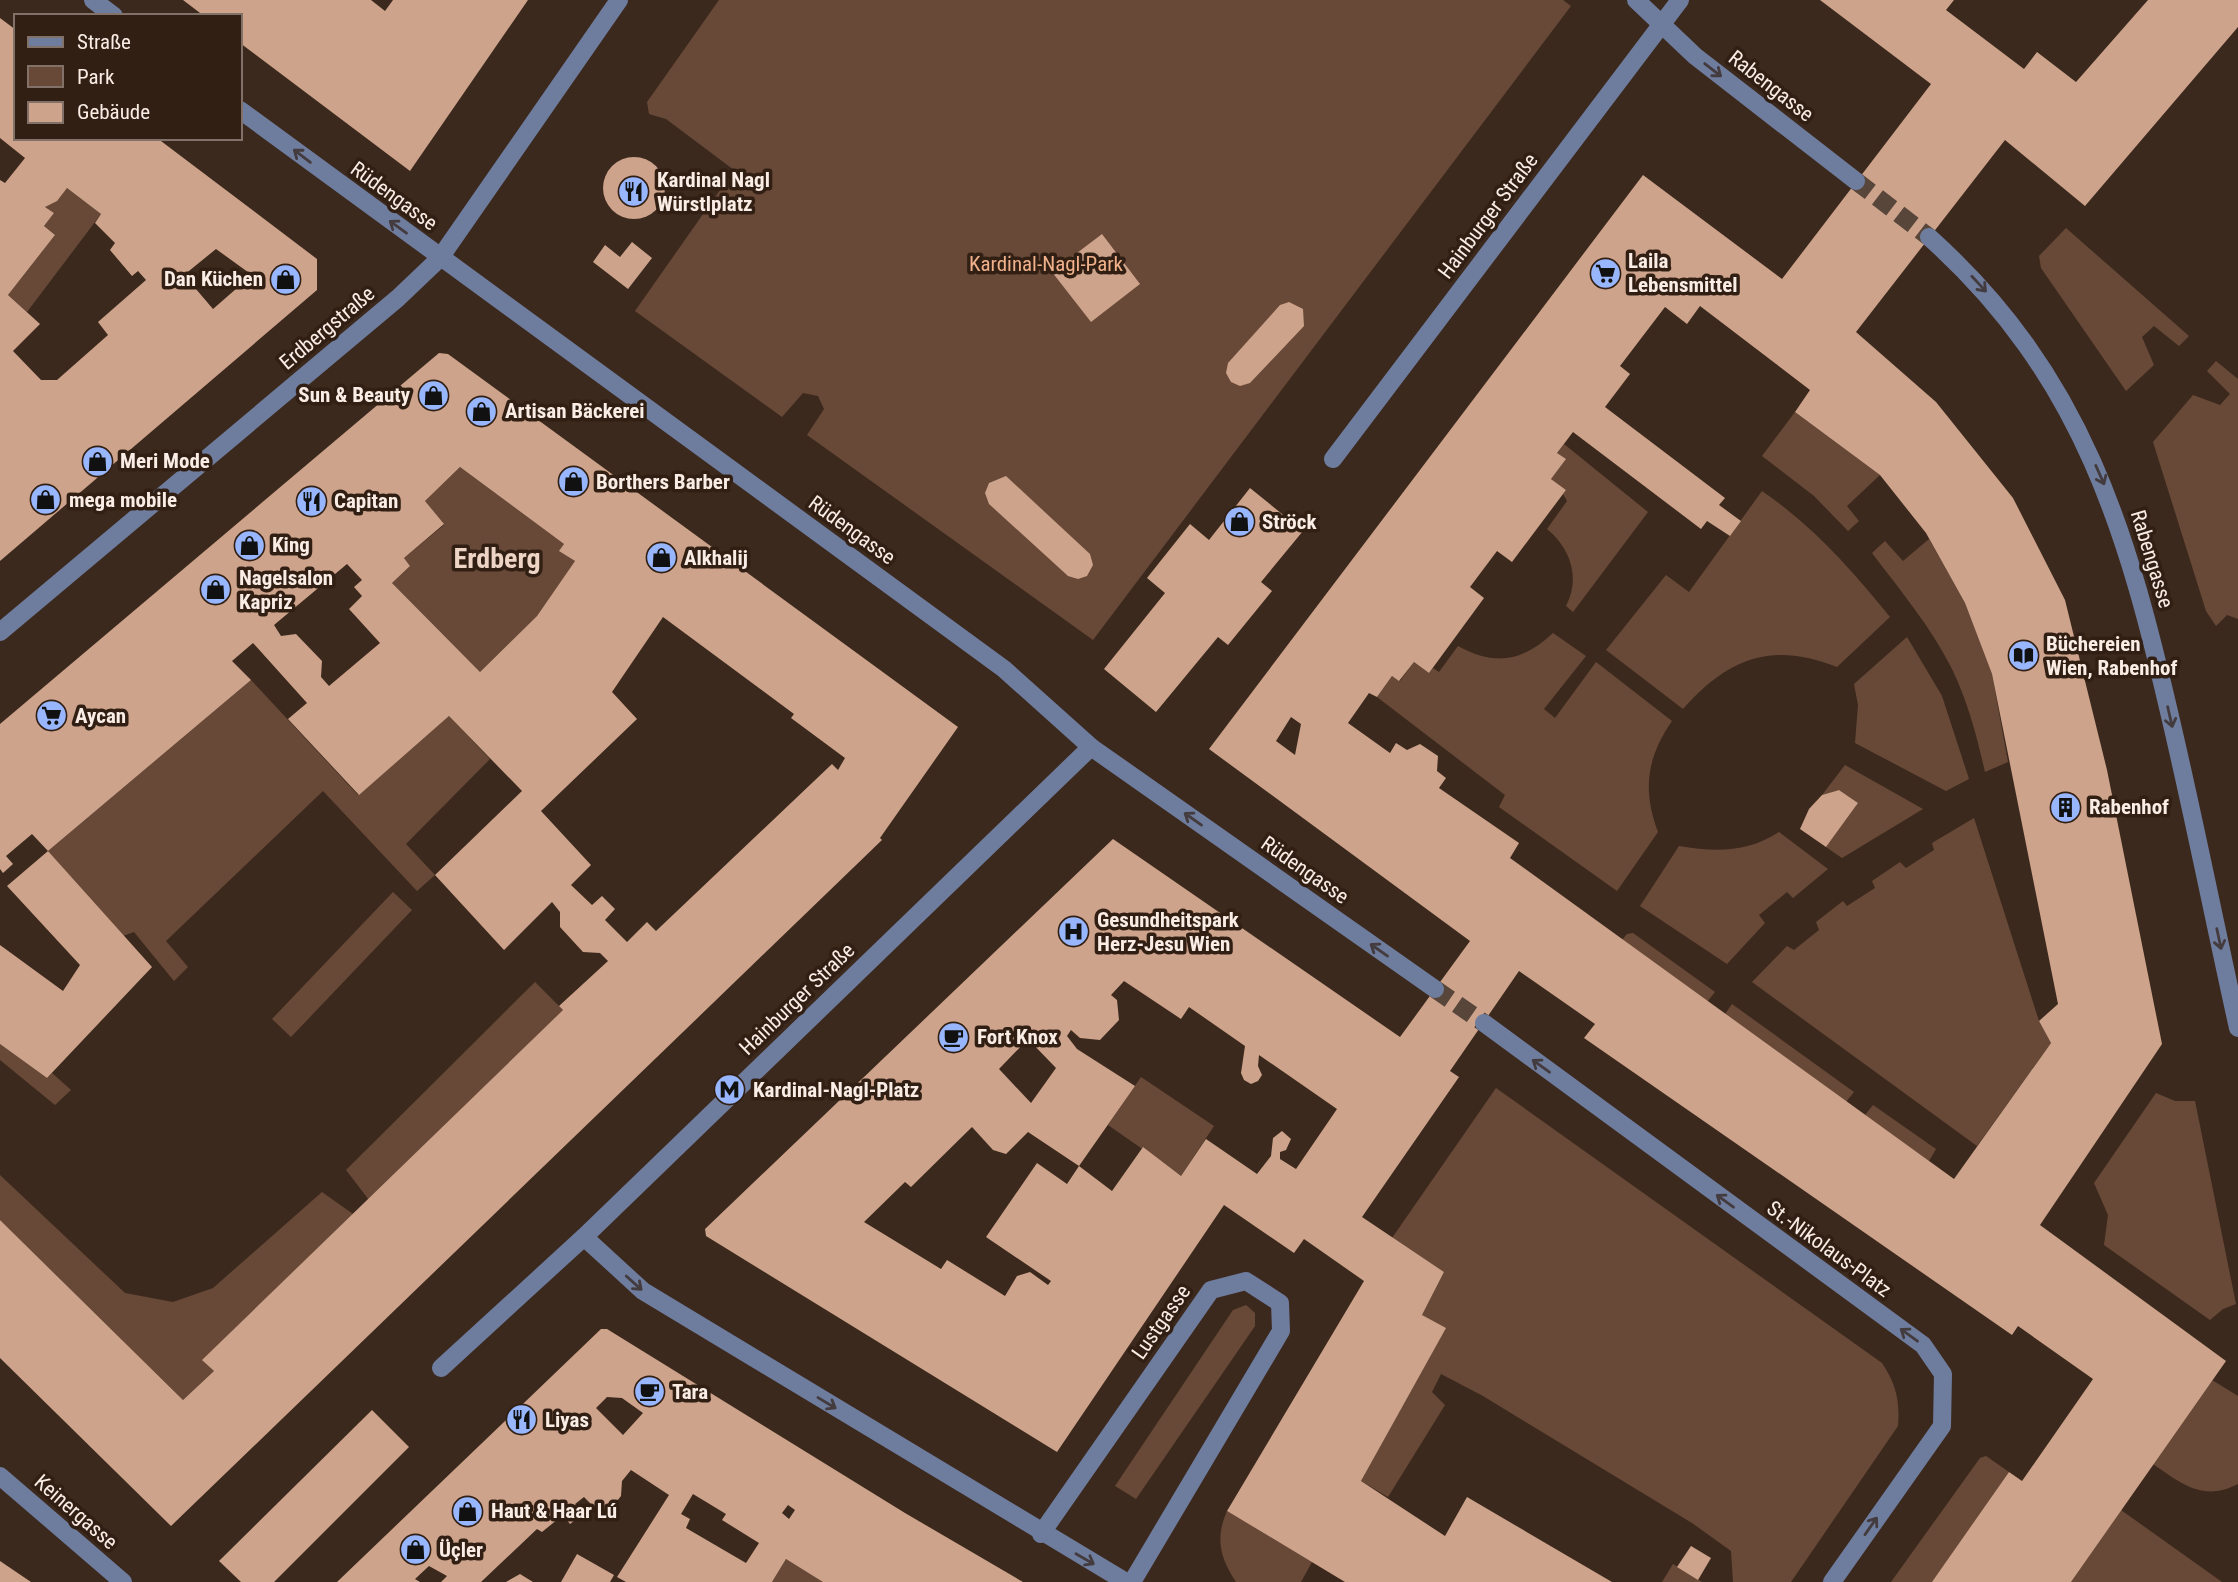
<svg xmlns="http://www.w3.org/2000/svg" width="2238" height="1582" font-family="'Roboto Condensed',sans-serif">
<rect width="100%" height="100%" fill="#3c291d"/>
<!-- green -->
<g fill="#684937">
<path d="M 719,0 L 1563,0 L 1571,6 L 1093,640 L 807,435 L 824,409 L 818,396 L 803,393 L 782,417 L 635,311 L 734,170 L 666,119 L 649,114 L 647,102 Z"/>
<path d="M 67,188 L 101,214 L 27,312 L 8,295 L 55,235 L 44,226 L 54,213 L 45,207 Z"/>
<path d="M 2066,228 L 2189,336 L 2179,346 L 2154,326 L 2142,337 L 2154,365 L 2126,391 L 2041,268 L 2039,256 Z"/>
<path d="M 2216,361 L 2238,379 L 2238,619 L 2227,615 L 2216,626 L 2206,611 L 2153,442 L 2193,395 L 2220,405 L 2230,394 L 2207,371 Z"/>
<path d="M 1795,412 L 1880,475 L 1847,506 L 1859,521 L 1848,531 L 1814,496 L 1762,456 Z"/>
<path d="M 1564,444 L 1648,512 L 1573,612 L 1566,606 C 1581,577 1570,548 1547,529 L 1567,501 L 1563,494 L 1566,490 L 1551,479 L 1565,460 L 1557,453 Z"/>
<path d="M 460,467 L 564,544 L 560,551 L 575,561 L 537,616 L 480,672 L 392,583 L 410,566 L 404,558 L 444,525 L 425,501 Z"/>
<path d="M 1762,491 C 1813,526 1852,570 1890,617 L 1837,667 C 1772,641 1728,658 1683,709 L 1606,650 L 1666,575 L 1689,592 Z"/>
<path d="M 1929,539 L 1965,603 L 1992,674 L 2008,762 L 1985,772 C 1977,737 1968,702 1952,669 C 1931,627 1900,590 1872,553 L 1885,541 L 1903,561 Z"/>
<path d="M 1553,633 L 1586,656 L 1544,709 L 1555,718 L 1596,662 L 1672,721 C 1647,757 1642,790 1658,832 L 1617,891 L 1499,807 L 1505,795 L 1377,697 L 1392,676 L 1400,681 L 1414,662 L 1429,673 L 1433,668 L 1439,672 L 1458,646 C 1496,667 1523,661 1553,633 Z"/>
<path d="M 1907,637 L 1942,696 L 1969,779 L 1946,791 L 1855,743 L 1858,705 L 1854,684 Z"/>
<path d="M 251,680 L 358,795 L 449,716 L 490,759 L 406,844 L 435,875 L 417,891 L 323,791 L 166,941 L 188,967 L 174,981 L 134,932 L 123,936 L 48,851 Z"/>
<path d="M 1845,765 L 1923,809 L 1842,858 L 1826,847 L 1858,803 L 1839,790 L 1822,795 Z"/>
<path d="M 1974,818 L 2039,1021 L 2051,1043 L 1977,1146 L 1752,982 L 1787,946 L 1794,950 L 1819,930 L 1816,922 L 1843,901 L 1847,906 L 1875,888 L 1872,881 L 1900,862 L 1906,868 L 1934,850 L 1932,843 Z"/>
<path d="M 1779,832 L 1828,869 L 1793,898 L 1787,892 L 1759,915 L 1765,923 L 1727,964 L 1640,906 L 1679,846 C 1715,852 1747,853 1779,832 Z"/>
<path d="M 393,892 L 412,910 L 291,1037 L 272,1019 Z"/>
<path d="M 1633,933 L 1715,992 L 1707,1002 L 1622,940 L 1627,934 Z"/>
<path d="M 535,982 L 563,1010 L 369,1200 L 346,1170 Z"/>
<path d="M 1732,1004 L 1854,1092 L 1846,1102 L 1725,1014 Z"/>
<path d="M 0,1044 L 47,1078 L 52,1073 L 71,1090 L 55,1105 L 0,1060 Z"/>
<path d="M 1141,1077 L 1214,1126 L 1181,1176 L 1108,1125 Z"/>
<path d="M 1496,1088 L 1882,1363 C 1896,1384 1900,1401 1898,1426 L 1791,1582 L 1733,1582 L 1731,1551 L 1692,1523 L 1483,1396 L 1441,1374 L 1432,1392 L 1445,1405 L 1388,1497 L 1361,1481 L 1426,1362 L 1422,1315 L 1444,1272 L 1392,1238 Z"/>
<path d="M 2156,1093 L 2175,1101 L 2195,1101 L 2236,1304 L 2223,1309 L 2210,1320 L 2104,1245 L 2108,1215 L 2094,1183 Z"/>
<path d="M 1873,1105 L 1936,1149 L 1929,1161 L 1865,1115 Z"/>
<path d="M 0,1175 L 125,1293 L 173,1302 L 213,1288 L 322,1192 L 353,1214 L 203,1360 L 214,1371 L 183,1400 L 0,1220 Z"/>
<path d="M 1246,1305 L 1255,1313 L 1255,1326 L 1136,1499 L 1115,1486 L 1233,1310 Z"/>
<path d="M 2212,1380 L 2238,1396 L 2238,1484 C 2203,1502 2182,1484 2153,1464 Z"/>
<path d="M 1986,1456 L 2009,1472 L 1933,1582 L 1891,1582 L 1980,1458 Z"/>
<path d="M 2121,1510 L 2222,1582 L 2071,1582 Z"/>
<path d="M 1227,1511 L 1312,1562 L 1301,1582 L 1236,1582 C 1220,1558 1215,1538 1227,1511 Z"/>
<path d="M 786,1559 L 824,1582 L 772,1582 Z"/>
<path d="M 1673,1564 L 1702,1582 L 1662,1582 Z"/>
</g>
<!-- building -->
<g fill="#cda38b" fill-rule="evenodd">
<path d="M 183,0 L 371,0 L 385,11 L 393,0 L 528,0 L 410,171 L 240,43 L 240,16 L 204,16 Z"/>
<path d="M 1820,0 L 1954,0 L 1946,10 L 2024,69 L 2037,52 L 2076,82 L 2148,0 L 2238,0 L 2238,27 L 2085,206 L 2005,140 L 1856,332 L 1936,402 L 2013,498 L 2065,600 L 2107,770 L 2162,1044 L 2040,1225 L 2226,1361 L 2071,1582 L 1932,1582 L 2009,1472 L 2022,1481 L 2093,1379 L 2018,1326 L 2012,1335 L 1584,1038 L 1595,1024 L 1519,971 L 1450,1071 L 1459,1077 L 1362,1217 L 1444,1272 L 1422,1315 L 1446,1328 L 1361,1481 L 1445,1536 L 1467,1497 L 1612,1582 L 1345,1582 L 1227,1511 L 1364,1281 L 1304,1239 L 1294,1253 L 1224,1205 L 1057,1452 L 706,1236 L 705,1229 L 1113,839 L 1400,1037 L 1470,941 L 1209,749 L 1643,175 L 1782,279 L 1931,84 ZM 1700,306 L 1810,390 L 1795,412 L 1880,475 L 1926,533 L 1965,603 L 1992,674 L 2058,1004 L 2039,1021 L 2051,1043 L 1954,1179 L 1510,858 L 1519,843 L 1439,788 L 1446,778 L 1437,771 L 1438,756 L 1420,744 L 1407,750 L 1396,743 L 1390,753 L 1348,723 L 1369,693 L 1377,697 L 1392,676 L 1399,681 L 1414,662 L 1429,673 L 1484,598 L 1470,587 L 1497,551 L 1512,562 L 1566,490 L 1551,479 L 1566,459 L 1557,453 L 1573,432 L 1701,529 L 1707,521 L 1730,536 L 1741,521 L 1719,505 L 1725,498 L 1605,407 L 1630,374 L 1620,366 L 1665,307 L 1687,324 ZM 1291,717 L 1301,724 L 1295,755 L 1276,741 ZM 1124,981 L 1181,1019 L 1189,1007 L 1245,1046 L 1241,1073 L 1244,1080 L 1251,1084 L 1258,1081 L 1262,1075 L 1258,1066 L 1259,1055 L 1337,1109 L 1296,1169 L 1280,1159 L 1280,1152 L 1286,1150 L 1291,1139 L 1282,1131 L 1273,1138 L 1271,1156 L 1257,1174 L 1206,1139 L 1181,1176 L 1143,1147 L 1112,1191 L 1079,1166 L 1135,1086 L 1077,1049 L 1067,1036 L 1071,1030 L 1080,1038 L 1100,1040 L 1119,1020 L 1117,1000 L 1111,995 ZM 1028,1039 L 1056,1068 L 1031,1103 L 999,1069 ZM 972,1127 L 993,1150 L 1006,1154 L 1028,1132 L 1079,1166 L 1067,1184 L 1037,1163 L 986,1237 L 1051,1281 L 1048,1285 L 1030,1272 L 1017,1276 L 1005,1296 L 947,1260 L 941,1269 L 864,1222 L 905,1182 L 911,1187 Z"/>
<path d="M 0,18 L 16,30 L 16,138 L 157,138 L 317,259 L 317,290 L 0,561 L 0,180 L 5,183 L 25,158 L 0,138 ZM 67,188 L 101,214 L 95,223 L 115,243 L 110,250 L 132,276 L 138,271 L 146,280 L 98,322 L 108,335 L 57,380 L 41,380 L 13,351 L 40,324 L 8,295 L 55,235 L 44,226 L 54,213 L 45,207 L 57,201 ZM 216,249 L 252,275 L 213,309 L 184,275 Z"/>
<circle cx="634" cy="188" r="31"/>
<path d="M 1102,234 L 1140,284 L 1091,322 L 1052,272 Z"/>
<path d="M 632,242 L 652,258 L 628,289 L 593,262 L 605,245 L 620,257 Z"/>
<path d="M 1289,302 L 1303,309 L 1304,326 L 1250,383 L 1240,386 L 1231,382 L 1226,373 L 1228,363 L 1280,305 Z"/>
<path d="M 439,353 L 448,354 L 958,727 L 880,838 L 882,840 L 171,1526 L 0,1358 L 0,1220 L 183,1400 L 214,1371 L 202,1360 L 563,1010 L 559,1006 L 608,961 L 600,953 L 583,952 L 560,927 L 560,912 L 552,902 L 504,950 L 435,875 L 522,791 L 449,716 L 359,795 L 288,719 L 307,703 L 253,643 L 232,661 L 251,680 L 48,851 L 152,967 L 47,1078 L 0,1044 L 0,945 L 63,991 L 80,965 L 7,886 L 48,851 L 32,834 L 6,856 L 13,864 L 3,873 L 0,869 L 0,724 ZM 460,467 L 564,544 L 559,551 L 575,561 L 537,616 L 480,672 L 392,583 L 410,566 L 404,558 L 444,524 L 425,501 ZM 347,564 L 362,580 L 354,587 L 362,596 L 349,609 L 380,643 L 329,686 L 321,677 L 322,661 L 296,634 L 281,636 L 274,625 ZM 663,617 L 794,714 L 791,718 L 845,758 L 838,770 L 832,764 L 656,931 L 647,922 L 627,942 L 605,920 L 615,909 L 602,896 L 592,905 L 571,885 L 591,865 L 541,811 L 637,719 L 612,692 Z"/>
<path d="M 1006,476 L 1090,554 L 1093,565 L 1087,576 L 1078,579 L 1068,576 L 989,504 L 985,493 L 989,483 Z"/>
<path d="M 1250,488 L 1303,531 L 1261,582 L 1272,591 L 1228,645 L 1218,637 L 1156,712 L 1104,669 L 1165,593 L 1147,578 L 1190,524 L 1209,540 Z"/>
<path d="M 1839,790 L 1858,803 L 1826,847 L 1800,829 L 1809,809 L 1822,795 Z"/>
<path d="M 601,1329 L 607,1329 L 905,1513 L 1023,1582 L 823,1582 L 786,1559 L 772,1582 L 626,1582 L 617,1577 L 669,1495 L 631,1470 L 622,1481 L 621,1496 L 610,1510 L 596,1509 L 584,1497 L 575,1504 L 583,1514 L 570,1524 L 563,1515 L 542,1532 L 537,1529 L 481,1582 L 441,1582 L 447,1576 L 429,1566 L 415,1579 L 420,1582 L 337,1582 ZM 607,1397 L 622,1398 L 643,1413 L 623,1435 L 596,1408 ZM 693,1494 L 726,1514 L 722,1520 L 759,1543 L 746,1563 L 686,1528 L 690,1519 L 681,1514 ZM 788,1505 L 795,1510 L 789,1519 L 782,1513 Z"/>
<path d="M 372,1410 L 409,1447 L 274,1582 L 241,1582 L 219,1561 Z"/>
<path d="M 1691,1546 L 1711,1558 L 1698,1580 L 1677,1567 Z"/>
<path d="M 577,1554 L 614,1575 L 610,1582 L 561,1582 Z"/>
<path d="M 0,1561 L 31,1582 L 0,1582 Z"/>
<path d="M 520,1574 L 533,1582 L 506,1582 Z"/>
</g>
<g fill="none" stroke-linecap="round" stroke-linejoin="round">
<!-- minor-tunnel -->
<g stroke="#58463b" stroke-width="18" stroke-dasharray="18 9" stroke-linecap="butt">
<path d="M 1856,181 L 1929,237"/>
<path d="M 1435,989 L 1484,1023"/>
</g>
<!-- minor -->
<g stroke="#6e7c9e" stroke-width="18">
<path d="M 93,0 L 114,16"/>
<path d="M 1636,0 L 1695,56 L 1856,181"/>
<path d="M 240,110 L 1004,669 L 1091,747 L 1435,989"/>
<path d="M 1929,237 C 2084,376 2128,533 2173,729 C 2196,828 2216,929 2238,1028"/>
<path d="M 1333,459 L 1680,0"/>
<path d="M 0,632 L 398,298 L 440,258 L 619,0"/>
<path d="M 1484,1023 L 1923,1345 L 1943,1374 L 1942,1426 L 1832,1582"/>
<path d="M 584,1237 L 643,1291 L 1126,1582"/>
<path d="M 441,1368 L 584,1237 L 1091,747"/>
<path d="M 0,1476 L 123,1582"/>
<path d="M 1041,1534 L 1211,1290 L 1246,1281 L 1280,1303 L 1281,1331 L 1132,1582"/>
</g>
</g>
<!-- one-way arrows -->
<defs><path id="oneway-shaft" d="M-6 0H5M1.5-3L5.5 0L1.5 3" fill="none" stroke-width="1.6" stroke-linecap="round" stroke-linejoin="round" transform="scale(1.75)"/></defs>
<g stroke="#433b3d">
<use href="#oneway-shaft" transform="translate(1713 70) rotate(38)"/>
<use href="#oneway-shaft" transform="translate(302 156) rotate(-143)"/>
<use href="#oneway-shaft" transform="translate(398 227) rotate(-144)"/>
<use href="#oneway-shaft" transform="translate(1979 284) rotate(47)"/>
<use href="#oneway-shaft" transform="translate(2100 475) rotate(66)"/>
<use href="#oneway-shaft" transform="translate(2170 717) rotate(77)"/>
<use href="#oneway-shaft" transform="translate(1193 819) rotate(-145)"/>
<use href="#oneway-shaft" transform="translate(2219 939) rotate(78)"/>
<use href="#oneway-shaft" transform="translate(1379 950) rotate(-145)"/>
<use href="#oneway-shaft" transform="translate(1541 1066) rotate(-144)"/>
<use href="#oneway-shaft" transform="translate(1725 1201) rotate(-144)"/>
<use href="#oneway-shaft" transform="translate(634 1283) rotate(42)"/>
<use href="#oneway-shaft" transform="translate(1909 1335) rotate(-144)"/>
<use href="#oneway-shaft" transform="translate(827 1403) rotate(31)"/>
<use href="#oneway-shaft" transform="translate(1871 1526) rotate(-55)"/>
<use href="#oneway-shaft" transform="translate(1085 1559) rotate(30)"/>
</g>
<!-- icons -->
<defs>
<symbol id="restaurant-disc" viewBox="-11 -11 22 22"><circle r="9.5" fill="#97b6fd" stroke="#311f14"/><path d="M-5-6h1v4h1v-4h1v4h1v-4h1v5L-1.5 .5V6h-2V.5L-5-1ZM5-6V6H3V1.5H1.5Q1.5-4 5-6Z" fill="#111"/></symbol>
<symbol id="supermarket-disc" viewBox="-11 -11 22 22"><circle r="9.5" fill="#97b6fd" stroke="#311f14"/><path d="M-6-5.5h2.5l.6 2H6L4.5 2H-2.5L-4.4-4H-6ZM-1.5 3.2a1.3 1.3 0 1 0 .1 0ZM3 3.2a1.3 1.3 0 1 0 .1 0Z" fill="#111"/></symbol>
<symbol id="shop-disc" viewBox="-11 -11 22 22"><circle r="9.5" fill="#97b6fd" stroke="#311f14"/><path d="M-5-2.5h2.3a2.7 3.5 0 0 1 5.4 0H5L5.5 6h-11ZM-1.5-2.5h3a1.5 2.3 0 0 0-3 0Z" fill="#111"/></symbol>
<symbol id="library-disc" viewBox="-11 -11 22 22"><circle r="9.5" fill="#97b6fd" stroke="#311f14"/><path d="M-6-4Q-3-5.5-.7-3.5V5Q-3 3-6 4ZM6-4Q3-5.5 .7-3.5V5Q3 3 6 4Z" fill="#111"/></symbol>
<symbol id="building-disc" viewBox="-11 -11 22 22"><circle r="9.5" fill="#97b6fd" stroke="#311f14"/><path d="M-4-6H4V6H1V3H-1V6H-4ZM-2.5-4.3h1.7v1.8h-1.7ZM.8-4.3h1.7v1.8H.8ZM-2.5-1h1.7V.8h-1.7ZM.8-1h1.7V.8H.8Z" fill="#111"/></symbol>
<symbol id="hospital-disc" viewBox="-11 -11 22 22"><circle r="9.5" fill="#97b6fd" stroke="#311f14"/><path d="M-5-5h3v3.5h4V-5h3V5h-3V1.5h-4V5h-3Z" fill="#111"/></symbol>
<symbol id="cafe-disc" viewBox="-11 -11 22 22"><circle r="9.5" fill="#97b6fd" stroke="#311f14"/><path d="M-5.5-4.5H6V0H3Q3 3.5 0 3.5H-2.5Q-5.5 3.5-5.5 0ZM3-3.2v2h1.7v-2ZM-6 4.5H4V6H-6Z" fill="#111"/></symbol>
<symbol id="metro-disc" viewBox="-11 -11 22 22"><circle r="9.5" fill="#97b6fd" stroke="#311f14"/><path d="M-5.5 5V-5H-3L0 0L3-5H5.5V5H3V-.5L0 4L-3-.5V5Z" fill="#111"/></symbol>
</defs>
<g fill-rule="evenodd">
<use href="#restaurant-disc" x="616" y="174" width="35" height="35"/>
<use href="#supermarket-disc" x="1588" y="256" width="35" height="35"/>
<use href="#shop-disc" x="268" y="262" width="35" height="35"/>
<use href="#shop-disc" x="416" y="378" width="35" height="35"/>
<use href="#shop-disc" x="464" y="394" width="35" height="35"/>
<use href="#shop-disc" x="80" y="444" width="35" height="35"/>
<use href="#shop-disc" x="556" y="464" width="35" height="35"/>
<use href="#shop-disc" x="28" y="482" width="35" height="35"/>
<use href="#restaurant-disc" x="294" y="484" width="35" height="35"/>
<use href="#shop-disc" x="1222" y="504" width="35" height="35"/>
<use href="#shop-disc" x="232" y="528" width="35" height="35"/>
<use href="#shop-disc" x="644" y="540" width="35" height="35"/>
<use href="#shop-disc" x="198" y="572" width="35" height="35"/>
<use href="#library-disc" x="2006" y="638" width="35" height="35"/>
<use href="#supermarket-disc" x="34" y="698" width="35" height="35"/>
<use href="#building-disc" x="2048" y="790" width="35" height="35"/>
<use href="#hospital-disc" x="1056" y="914" width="35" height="35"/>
<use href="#cafe-disc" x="936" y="1020" width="35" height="35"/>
<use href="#metro-disc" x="712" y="1072" width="35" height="35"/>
<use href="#cafe-disc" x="632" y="1374" width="35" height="35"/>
<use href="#restaurant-disc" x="504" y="1402" width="35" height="35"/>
<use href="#shop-disc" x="450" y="1494" width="35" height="35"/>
<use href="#shop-disc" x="398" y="1532" width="35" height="35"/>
</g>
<g text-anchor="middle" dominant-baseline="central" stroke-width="7" stroke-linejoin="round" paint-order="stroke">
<!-- street labels -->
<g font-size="21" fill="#faede5" stroke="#311f14">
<text transform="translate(1771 86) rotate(38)">Rabengasse</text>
<text transform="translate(394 196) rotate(36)">Rüdengasse</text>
<text transform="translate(1488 216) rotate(-53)">Hainburger Straße</text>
<text transform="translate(327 328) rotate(-40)">Erdbergstraße</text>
<text transform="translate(852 530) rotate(36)">Rüdengasse</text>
<text transform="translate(2152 559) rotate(73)">Rabengasse</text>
<text transform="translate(1305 870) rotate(35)">Rüdengasse</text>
<text transform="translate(797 999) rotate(-44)">Hainburger Straße</text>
<text transform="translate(1829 1249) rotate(36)">St.-Nikolaus-Platz</text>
<text transform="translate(1161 1322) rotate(-55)">Lustgasse</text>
<text transform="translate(76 1512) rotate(41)">Keinergasse</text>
</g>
<!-- poi labels -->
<g font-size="21" font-weight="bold" fill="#faede5" stroke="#311f14" text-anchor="start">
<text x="657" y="180">Kardinal Nagl<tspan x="657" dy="24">Würstlplatz</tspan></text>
<text x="1628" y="261">Laila<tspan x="1628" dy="24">Lebensmittel</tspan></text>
<text x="263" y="279" text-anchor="end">Dan Küchen</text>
<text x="410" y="395" text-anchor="end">Sun &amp; Beauty</text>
<text x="505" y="411">Artisan Bäckerei</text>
<text x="120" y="461">Meri Mode</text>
<text x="596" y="482">Borthers Barber</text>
<text x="69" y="500">mega mobile</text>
<text x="334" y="501">Capitan</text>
<text x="1262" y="522">Ströck</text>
<text x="272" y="545">King</text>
<text x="684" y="558">Alkhalij</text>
<text x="239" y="578">Nagelsalon<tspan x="239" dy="24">Kapriz</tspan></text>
<text x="2046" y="644">Büchereien<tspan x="2046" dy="24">Wien, Rabenhof</tspan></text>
<text x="75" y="716">Aycan</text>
<text x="2089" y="807">Rabenhof</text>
<text x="1097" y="920">Gesundheitspark<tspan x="1097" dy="24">Herz-Jesu Wien</tspan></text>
<text x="977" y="1037">Fort Knox</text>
<text x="753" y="1090">Kardinal-Nagl-Platz</text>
<text x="672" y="1392">Tara</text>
<text x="545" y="1420">Liyas</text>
<text x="491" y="1511">Haut &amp; Haar Lú</text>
<text x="439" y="1550">Üçler</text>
</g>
<!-- park labels -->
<g font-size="21" fill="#f0b18b" stroke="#311f14">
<text x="1046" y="264">Kardinal-Nagl-Park</text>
</g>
<!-- district labels -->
<g font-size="28" font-weight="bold" fill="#edd4c5" stroke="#311f14">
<text x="497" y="558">Erdberg</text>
</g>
</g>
<!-- legend -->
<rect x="14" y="14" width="228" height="126" fill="#311f14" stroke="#817168" stroke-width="2"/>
<rect x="28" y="37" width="35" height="10" fill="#6e7c9e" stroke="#817168" stroke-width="2"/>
<text x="77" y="49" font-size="21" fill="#faede5">Straße</text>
<rect x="28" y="66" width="35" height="21" fill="#684937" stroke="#817168" stroke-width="2"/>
<text x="77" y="84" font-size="21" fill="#faede5">Park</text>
<rect x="28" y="102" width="35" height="21" fill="#cda38b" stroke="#817168" stroke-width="2"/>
<text x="77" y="119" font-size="21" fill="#faede5">Gebäude</text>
</svg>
